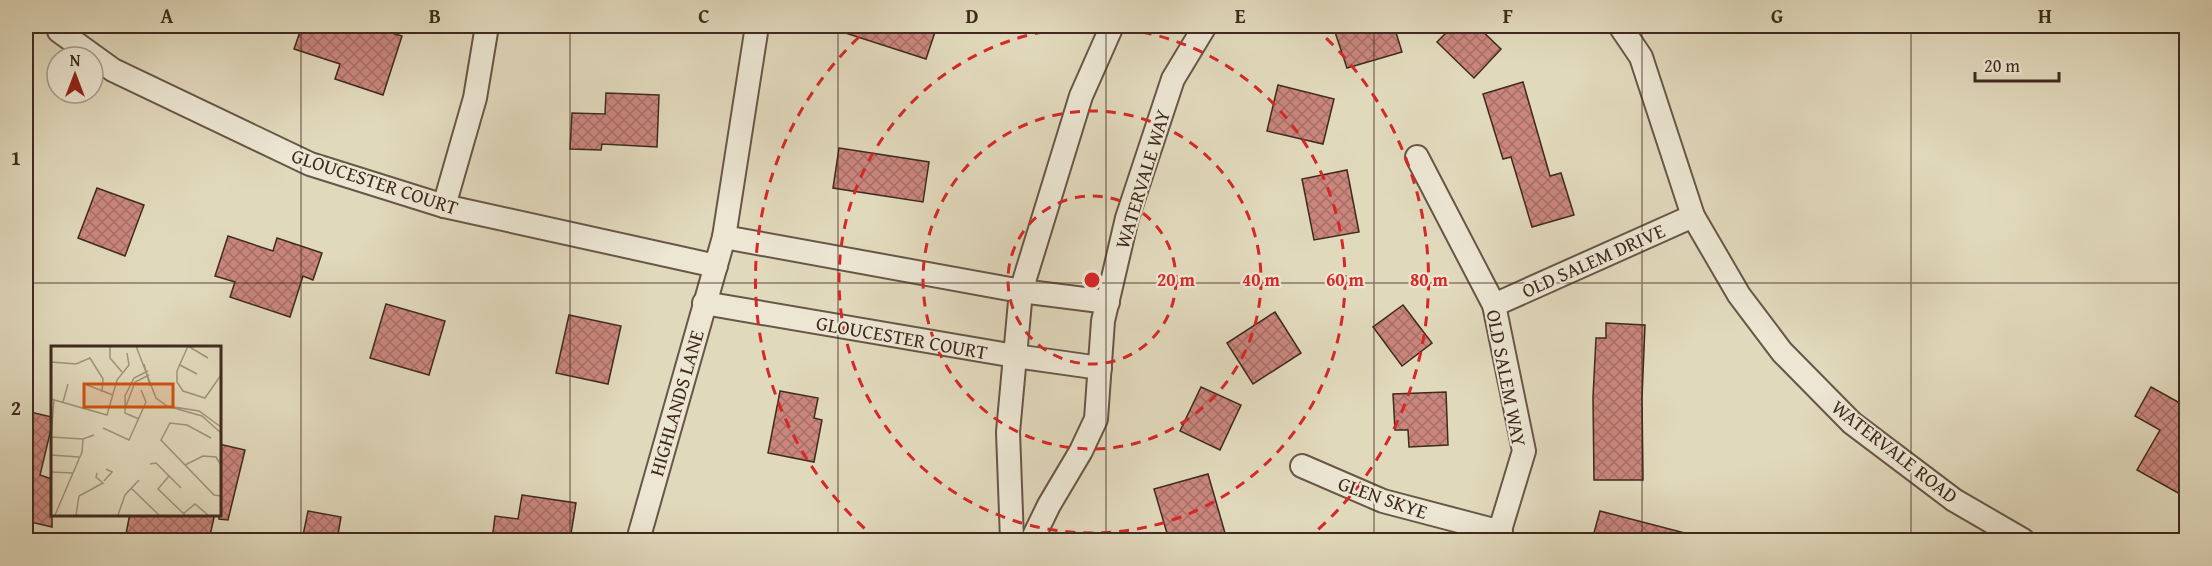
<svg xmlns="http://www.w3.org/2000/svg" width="2212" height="566" font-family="'Gentium Book Plus',serif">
<defs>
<pattern id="building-cross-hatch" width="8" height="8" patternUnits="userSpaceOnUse" patternTransform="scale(1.5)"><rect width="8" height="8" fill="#ca867d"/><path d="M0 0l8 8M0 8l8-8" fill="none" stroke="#a56e66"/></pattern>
</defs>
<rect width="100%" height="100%" fill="#e1d9bc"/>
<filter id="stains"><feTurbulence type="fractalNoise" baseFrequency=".00333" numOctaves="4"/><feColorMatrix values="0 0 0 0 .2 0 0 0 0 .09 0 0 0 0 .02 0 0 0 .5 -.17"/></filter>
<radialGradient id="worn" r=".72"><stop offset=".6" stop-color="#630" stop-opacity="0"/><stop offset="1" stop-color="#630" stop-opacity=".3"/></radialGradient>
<!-- building -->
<g fill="url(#building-cross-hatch)" stroke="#3f2a1e" stroke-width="1.5">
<path d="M 302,26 L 369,26 L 402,36 L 383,95 L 335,79 L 340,64 L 294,49 Z"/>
<path d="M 836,26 L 937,26 L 926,59 L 836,30 Z"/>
<path d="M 1333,26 L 1394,26 L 1402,52 L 1347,68 Z"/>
<path d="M 1453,26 L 1477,26 L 1501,49 L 1474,78 L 1437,42 Z"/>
<path d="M 1523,82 L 1550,176 L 1561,173 L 1574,215 L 1532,227 L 1511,157 L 1503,159 L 1483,94 Z"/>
<path d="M 1278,85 L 1334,99 L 1323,144 L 1267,131 Z"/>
<path d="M 606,93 L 659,95 L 657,147 L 602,144 L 601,150 L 570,149 L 572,113 L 605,114 Z"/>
<path d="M 839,148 L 929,162 L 923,202 L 833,188 Z"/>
<path d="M 1347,170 L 1359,232 L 1314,240 L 1302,179 Z"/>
<path d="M 97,188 L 144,205 L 125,256 L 78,238 Z"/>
<path d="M 228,236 L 273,251 L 277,238 L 322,253 L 313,280 L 303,276 L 290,317 L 230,297 L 235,282 L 215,276 Z"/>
<path d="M 386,304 L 445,321 L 429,375 L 370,358 Z"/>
<path d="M 1403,305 L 1432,343 L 1402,366 L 1373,327 Z"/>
<path d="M 1275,312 L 1301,353 L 1253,384 L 1227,343 Z"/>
<path d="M 569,315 L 621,326 L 608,384 L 556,373 Z"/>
<path d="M 1606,323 L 1645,325 L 1642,398 L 1643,480 L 1594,480 L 1593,397 L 1596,338 L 1606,338 Z"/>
<path d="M 1201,387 L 1241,405 L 1220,450 L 1180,431 Z"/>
<path d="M 2151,387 L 2187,407 L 2187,498 L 2137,470 L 2160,430 L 2135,416 Z"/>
<path d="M 780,391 L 818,398 L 814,418 L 822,420 L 814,462 L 768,453 Z"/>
<path d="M 1446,392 L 1448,445 L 1409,447 L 1408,430 L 1395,430 L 1393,394 Z"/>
<path d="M 26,411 L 52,417 L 52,425 L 40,475 L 52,479 L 52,527 L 26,521 Z"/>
<path d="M 219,444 L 245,450 L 228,520 L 219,519 Z"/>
<path d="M 1208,474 L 1227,540 L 1169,540 L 1154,489 Z"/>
<path d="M 522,495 L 576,503 L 570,540 L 492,540 L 495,516 L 518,519 Z"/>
<path d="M 308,511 L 341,517 L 337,540 L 302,540 Z"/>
<path d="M 1600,511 L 1685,533 L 1684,540 L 1592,540 Z"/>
<path d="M 130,513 L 215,513 L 209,540 L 134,540 L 135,536 L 126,534 Z"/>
</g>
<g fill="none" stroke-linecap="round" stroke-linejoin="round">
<defs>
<g id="minor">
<path d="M 1620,26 L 1641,57 L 1693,216 L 1739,295 L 1782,352 L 1852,423 L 1954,500 L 2023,540"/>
<path d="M 59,31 L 113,70 L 310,164 L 444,206 L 716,266"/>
<path d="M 1417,157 L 1494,305 L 1524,451 L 1497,540"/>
<path d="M 444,206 L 475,98 L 487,26"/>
<path d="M 724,237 L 1021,291 L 1108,302"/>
<path d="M 704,303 L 1015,356 L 1100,368"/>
<path d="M 1494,305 L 1693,216"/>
<path d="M 1302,466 L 1383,501 L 1501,532"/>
<path d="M 638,540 L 724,237 L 757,26"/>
<path d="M 1012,540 L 1008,432 L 1021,291 L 1081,96 L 1112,26"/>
<path d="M 1032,540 L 1049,505 L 1081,451 L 1096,419 L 1103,321 L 1127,218 L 1173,79 L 1205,26"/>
</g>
</defs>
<!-- minor casing -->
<use href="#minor" stroke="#685646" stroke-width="26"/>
<!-- minor -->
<use href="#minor" stroke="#ece6d3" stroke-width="22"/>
</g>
<!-- grid -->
<path fill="none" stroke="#3f2a1e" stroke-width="1.5" stroke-opacity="0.55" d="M 301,26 L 301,540M 570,26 L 570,540M 838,26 L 838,540M 1106,26 L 1106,540M 1374,26 L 1374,540M 1642,26 L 1642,540M 1911,26 L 1911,540M 26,283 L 2186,283"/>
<!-- distance rings -->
<g fill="none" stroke="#d62828" stroke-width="3" stroke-dasharray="10 8">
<circle cx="1092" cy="280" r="84"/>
<circle cx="1092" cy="280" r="169"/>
<circle cx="1092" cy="280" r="253"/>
<path d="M878 540A337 337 0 0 1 871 26M1313 26A337 337 0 0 1 1306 540"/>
</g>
<g text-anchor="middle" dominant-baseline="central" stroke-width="4.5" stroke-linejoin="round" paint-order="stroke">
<!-- street labels -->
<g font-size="20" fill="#3f2a1e" stroke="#ece6d3">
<text transform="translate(1142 179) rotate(-73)">WATERVALE WAY</text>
<text transform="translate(375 181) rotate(18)">GLOUCESTER COURT</text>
<text transform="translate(1593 260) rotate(-24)">OLD SALEM DRIVE</text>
<text transform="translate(902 337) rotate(10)">GLOUCESTER COURT</text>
<text transform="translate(1507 378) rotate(79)">OLD SALEM WAY</text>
<text transform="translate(676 403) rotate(-74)">HIGHLANDS LANE</text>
<text transform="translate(1895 451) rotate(38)">WATERVALE ROAD</text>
<text transform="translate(1383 497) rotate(19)">GLEN SKYE</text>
</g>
</g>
<!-- overview -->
<g transform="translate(51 346)">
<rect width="170" height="170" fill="#e1d9bc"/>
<path fill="none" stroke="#a0937d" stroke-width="1.5" d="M 59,0 L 59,12 L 71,26M 85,0 L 105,52 L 116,60 L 151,70 L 170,87M 137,0 L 126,25 L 126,36 L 132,45 L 154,52 L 170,29M 137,0 L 157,12M 0,16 L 25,18 L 39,12 L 52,33 L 51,46M 93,18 L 99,40M 129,19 L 146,28M 36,39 L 62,49M 0,53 L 56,69 L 66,34 L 78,19 L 76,7M 12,56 L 17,38M 75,60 L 84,36 L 98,29M 123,61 L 148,65 L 170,81M 88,73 L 74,67 L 74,50 L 83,32 L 97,25M 52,82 L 78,94 L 95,56 L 90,44M 0,91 L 32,93 L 43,89M 160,92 L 136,79 L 119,77 L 110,94 L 163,149 L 170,150M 0,93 L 3,54M 0,109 L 28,111M 99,118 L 105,117 L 130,142M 134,119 L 152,110 L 165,111 L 170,119M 0,126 L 22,127M 118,130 L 107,143 L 134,169M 53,135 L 61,126 L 55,123M 80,142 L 108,169M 132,168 L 144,158 L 157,169M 4,169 L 31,106 L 32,93M 25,169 L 28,150 L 52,137 L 45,131 L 46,127M 67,169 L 74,149 L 88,134"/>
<path fill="#cf520f" fill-opacity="0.15" stroke="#cf520f" stroke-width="3" d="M 33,38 L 122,38 L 122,61 L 33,61 Z"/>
<rect width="170" height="170" fill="none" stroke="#3f2a1e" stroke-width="3"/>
</g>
<circle cx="1092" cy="280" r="9" fill="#d62828" stroke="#ece6d3" stroke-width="3"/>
<g font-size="18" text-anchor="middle" font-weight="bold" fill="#d62828" stroke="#ece6d3" stroke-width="4.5" stroke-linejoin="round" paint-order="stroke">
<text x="1176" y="286">20 m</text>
<text x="1261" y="286">40 m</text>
<text x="1345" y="286">60 m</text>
<text x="1429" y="286">80 m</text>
</g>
<!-- margin -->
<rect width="2212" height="566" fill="none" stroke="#e1d9bc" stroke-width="66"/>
<!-- north arrow -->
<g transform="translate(75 75)"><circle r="28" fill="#ece6d3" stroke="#a79b8b" stroke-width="1.5"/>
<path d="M0-4.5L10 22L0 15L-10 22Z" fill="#8f2418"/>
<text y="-9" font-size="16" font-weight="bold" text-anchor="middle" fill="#3f2a1e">N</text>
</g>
<!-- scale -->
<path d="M1975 72v9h84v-9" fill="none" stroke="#3f2a1e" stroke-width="3"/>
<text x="1984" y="72" font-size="18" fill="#3f2a1e" stroke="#ece6d3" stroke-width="4.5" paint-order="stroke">20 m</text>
<rect x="33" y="33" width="2146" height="500" fill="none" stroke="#3f2a1e" stroke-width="2"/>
<g font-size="20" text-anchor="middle" font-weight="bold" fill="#3f2a1e">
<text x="167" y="23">A</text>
<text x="435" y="23">B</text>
<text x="704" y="23">C</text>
<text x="972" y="23">D</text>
<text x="1240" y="23">E</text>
<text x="1508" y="23">F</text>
<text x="1777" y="23">G</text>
<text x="2045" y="23">H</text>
<text x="16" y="165">1</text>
<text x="16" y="415">2</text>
</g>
<rect width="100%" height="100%" filter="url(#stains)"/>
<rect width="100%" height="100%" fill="url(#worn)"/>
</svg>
